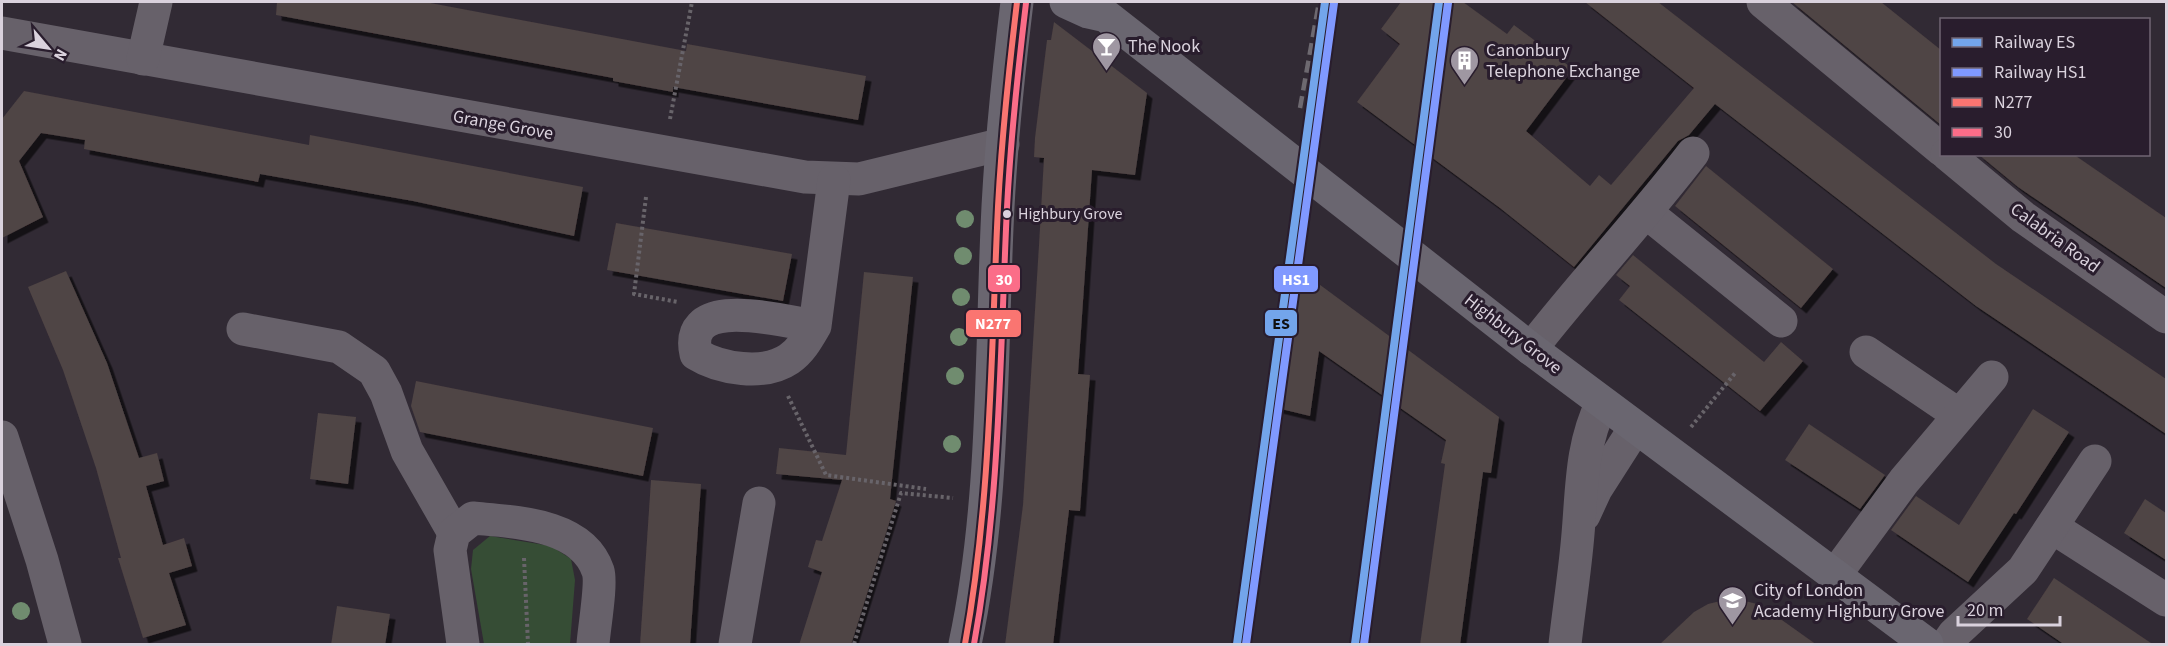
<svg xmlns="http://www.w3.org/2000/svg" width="2168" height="646" font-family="'Source Sans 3',sans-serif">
<defs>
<filter id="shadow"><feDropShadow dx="5.5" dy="5.5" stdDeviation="0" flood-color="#0009"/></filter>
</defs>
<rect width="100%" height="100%" fill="#312a34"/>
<!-- green -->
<path fill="#364d35" d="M 490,536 L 551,546 L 571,559 L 575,580 L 570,644 L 484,644 L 471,569 L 473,550 Z"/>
<!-- building -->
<g fill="#4f4444" filter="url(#shadow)">
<path d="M 277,2 L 425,2 L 686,51 L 687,44 L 866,76 L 858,120 L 673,87 L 673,92 L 613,81 L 613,78 L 276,15 Z"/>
<path d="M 1401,2 L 1463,2 L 1507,34 L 1514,25 L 1573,69 L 1526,131 L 1590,186 L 1599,175 L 1611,185 L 1694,88 L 1585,2 L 1658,2 L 1996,264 L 2166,379 L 2166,434 L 1976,306 L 1715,104 L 1689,135 L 1678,141 L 1574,267 L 1500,208 L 1357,102 L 1400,44 L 1381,29 Z"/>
<path d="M 1792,2 L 1881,2 L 1941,50 L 1941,125 Z"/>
<path d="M 1054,22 L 1147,93 L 1135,175 L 1092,170 L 1078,374 L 1090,375 L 1080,511 L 1069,510 L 1053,645 L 1005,645 L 1023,505 L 1039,245 L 1044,158 L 1034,157 L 1035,138 L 1047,40 L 1051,40 Z"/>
<path d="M 24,91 L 309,145 L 310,135 L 583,187 L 574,236 L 413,201 L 260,174 L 258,182 L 84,149 L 85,140 L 41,133 L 19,161 L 43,217 L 2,238 L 2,119 Z"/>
<path d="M 1978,154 L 2073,154 L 2166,218 L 2166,288 L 2018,187 Z"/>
<path d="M 1706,166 L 1833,269 L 1801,308 L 1675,206 Z"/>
<path d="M 616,223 L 792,254 L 783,301 L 607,270 Z"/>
<path d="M 1633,255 L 1764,362 L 1781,342 L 1803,361 L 1760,411 L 1619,300 L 1630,286 L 1616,275 Z"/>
<path d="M 66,271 L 107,363 L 139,458 L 157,453 L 164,481 L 146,486 L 163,545 L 184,538 L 192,566 L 169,573 L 186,625 L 143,638 L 118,558 L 121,558 L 96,468 L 63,370 L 28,287 Z"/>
<path d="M 864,272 L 913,277 L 890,499 L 896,501 L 851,645 L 799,645 L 822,572 L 808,567 L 816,540 L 822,541 L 842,480 L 776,474 L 779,448 L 846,455 Z"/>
<path d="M 1308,276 L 1499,417 L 1491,473 L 1483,472 L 1460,645 L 1420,645 L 1445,464 L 1441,463 L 1446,440 L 1319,351 L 1310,416 L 1277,408 L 1294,281 Z"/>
<path d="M 416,381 L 653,428 L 643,476 L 420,432 L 411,406 Z"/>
<path d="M 2033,409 L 2069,432 L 2016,514 L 2014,513 L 1968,582 L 1891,530 L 1916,496 L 1959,525 Z"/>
<path d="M 318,413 L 356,417 L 348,484 L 310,479 Z"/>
<path d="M 1809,424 L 1885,475 L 1860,509 L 1785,460 Z"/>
<path d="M 651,480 L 701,484 L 690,645 L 640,645 Z"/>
<path d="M 2145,499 L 2166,513 L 2166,560 L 2124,533 Z"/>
<path d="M 2054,578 L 2154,645 L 2065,645 L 2027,619 Z"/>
<path d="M 1733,598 L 1761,605 L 1817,645 L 1659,645 L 1694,612 L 1708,604 Z"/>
<path d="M 337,606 L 390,614 L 385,645 L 331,645 Z"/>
</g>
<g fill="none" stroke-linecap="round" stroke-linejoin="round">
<!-- path -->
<g stroke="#68646a" stroke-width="4" stroke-dasharray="3 3" stroke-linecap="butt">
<path d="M 670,119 L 692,2"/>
<path d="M 646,197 L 634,294 L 678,302"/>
<path d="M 788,396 L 826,475 L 926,489"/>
<path d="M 1691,427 L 1736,372"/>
<path d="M 524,558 L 528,644"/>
<path d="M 854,644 L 901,493 L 953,498"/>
</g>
<!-- minor -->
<g stroke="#67616a" stroke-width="33">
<path d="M 1763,2 L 1942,150"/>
<path d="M 2,33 L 805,177 L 859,179 L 1003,144"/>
<path d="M 143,59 L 156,2"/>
<path d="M 1947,154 L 2023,217 L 2166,317"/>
<path d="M 1647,213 L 1781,321"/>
<path d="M 815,326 C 781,321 682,293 696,354 C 720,369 764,376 789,359 C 801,351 808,338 815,326 L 834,180"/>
<path d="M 243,329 L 339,347 L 374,371 L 386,393 L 407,451 L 454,533"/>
<path d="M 1531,349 C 1583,282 1641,221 1693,153"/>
<path d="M 1866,352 L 1959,415"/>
<path d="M 2,437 L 42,560 L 65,644"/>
<path d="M 1584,515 L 1596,489 L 1635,428"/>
<path d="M 2052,527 L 2166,600"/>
<path d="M 1835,575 L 1904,481 L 1992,377"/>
<path d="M 463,644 L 450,550 L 454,533 L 473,518 C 514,522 582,523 598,571 C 602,583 594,629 593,644"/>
<path d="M 735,644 L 759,503"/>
<path d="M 1565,644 C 1569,608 1575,571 1578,534 C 1582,488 1581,445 1602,403"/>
<path d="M 1947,644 L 1954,634 L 2023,570 L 2095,461"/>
</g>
<!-- major -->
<g stroke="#6a6670" stroke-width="33">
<path d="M 1066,2 L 1088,12 L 1106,16 L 1531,349 L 1927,644"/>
<path d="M 965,644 C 994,508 991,367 997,228 C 1000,153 1008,76 1017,2"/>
</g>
<!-- rail -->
<path stroke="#6d6970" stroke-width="4.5" stroke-dasharray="12 6" stroke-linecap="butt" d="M 1300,108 L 1319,2"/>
<defs>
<path id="bus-1" d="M 965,644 C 990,506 991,368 997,228 C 1000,152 1008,77 1017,2"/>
<path id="bus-2" d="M 974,644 C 999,507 1000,368 1006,229 C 1009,153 1017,78 1026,3"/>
</defs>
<!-- bus-1 casing -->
<use href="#bus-1" stroke="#291d2d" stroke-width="10"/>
<!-- bus-2 casing -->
<use href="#bus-2" stroke="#291d2d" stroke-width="10"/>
<!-- bus-1 -->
<use href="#bus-1" stroke="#fa7571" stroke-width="6"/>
<!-- bus-2 -->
<use href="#bus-2" stroke="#fb6d88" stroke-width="6"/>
<defs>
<g id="rail-1">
<path d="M 1237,644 L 1325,2"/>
<path d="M 1355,644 L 1439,2"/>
</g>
<g id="rail-2">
<path d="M 1246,644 L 1334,3"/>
<path d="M 1364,644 L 1448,3"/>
</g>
</defs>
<!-- rail-1 casing -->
<use href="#rail-1" stroke="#291d2d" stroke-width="12"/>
<!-- rail-2 casing -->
<use href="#rail-2" stroke="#291d2d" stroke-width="12"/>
<!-- rail-1 -->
<use href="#rail-1" stroke="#73a5eb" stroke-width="8"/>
<!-- rail-2 -->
<use href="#rail-2" stroke="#8099ff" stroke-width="8"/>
</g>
<!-- trees -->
<g fill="#708c6f">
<circle cx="965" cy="219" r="9"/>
<circle cx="963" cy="256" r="9"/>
<circle cx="961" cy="297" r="9"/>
<circle cx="959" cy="337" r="9"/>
<circle cx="955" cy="376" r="9"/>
<circle cx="952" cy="444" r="9"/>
<circle cx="21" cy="611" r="9"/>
</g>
<!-- icons -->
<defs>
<symbol id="bar-pin" viewBox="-11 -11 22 30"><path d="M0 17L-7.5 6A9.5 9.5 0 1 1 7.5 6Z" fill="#9f97a2" stroke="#291d2d"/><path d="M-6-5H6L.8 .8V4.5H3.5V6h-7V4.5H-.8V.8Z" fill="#fff"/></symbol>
<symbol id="building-pin" viewBox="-11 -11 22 30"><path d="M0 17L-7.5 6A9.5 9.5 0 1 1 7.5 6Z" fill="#9f97a2" stroke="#291d2d"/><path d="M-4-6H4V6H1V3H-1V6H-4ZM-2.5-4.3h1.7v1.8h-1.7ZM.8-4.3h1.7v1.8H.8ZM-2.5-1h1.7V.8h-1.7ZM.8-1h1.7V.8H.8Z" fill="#fff"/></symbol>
<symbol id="school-pin" viewBox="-11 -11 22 30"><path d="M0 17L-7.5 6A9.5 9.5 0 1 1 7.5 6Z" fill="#9f97a2" stroke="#291d2d"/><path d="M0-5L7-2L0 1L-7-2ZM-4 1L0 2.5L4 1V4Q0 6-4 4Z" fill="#fff"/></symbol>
</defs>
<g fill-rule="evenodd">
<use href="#bar-pin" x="1090" y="30" width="33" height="45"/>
<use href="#building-pin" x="1448" y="44" width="33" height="45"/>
<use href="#school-pin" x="1716" y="584" width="33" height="45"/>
</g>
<!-- markers -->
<circle fill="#dad2dd" stroke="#291d2d" stroke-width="2" cx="1007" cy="214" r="5"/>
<g text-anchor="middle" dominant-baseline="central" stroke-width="6" stroke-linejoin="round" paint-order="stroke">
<!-- bus labels -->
<g font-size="16" fill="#dad2dd" stroke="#291d2d" text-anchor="start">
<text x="1018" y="214">Highbury Grove</text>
</g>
<!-- poi labels -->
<g font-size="18" fill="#dad2dd" stroke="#291d2d" text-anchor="start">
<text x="1128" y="46">The Nook</text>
<text x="1486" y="50">Canonbury<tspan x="1486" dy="21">Telephone Exchange</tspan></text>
<text x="1754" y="590">City of London<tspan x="1754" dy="21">Academy Highbury Grove</tspan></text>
</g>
<!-- street labels -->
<g font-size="18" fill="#dad2dd" stroke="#291d2d">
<text transform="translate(503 125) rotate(10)">Grange Grove</text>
<text transform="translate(2055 238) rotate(36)">Calabria Road</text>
<text transform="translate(1513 334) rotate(38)">Highbury Grove</text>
</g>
</g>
<g stroke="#291d2d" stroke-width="2">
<rect x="987" y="264" width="34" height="29" rx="6" fill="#fb6d88"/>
<rect x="1273" y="265" width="46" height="28" rx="6" fill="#8099ff"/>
<rect x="1264" y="309" width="34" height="28" rx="6" fill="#73a5eb"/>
<rect x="965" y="309" width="57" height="29" rx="6" fill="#fa7571"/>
</g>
<g font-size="16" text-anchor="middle" font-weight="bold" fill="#fff">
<text x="1004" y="285">30</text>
<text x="1296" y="285">HS1</text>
<text x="993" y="329">N277</text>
</g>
<g font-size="16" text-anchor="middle" font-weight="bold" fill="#111">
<text x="1281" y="329">ES</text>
</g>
<!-- border -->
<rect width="2168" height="646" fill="none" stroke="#dad2dd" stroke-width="6"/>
<!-- legend -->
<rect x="1940" y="18" width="210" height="138" fill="#291d2d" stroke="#706573" stroke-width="1.5"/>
<rect x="1952" y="38" width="30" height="9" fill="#73a5eb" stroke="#706573" stroke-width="1.5"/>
<text x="1994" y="48" font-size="18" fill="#dad2dd">Railway ES</text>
<rect x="1952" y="68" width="30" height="9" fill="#8099ff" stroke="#706573" stroke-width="1.5"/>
<text x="1994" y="78" font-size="18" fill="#dad2dd">Railway HS1</text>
<rect x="1952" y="98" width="30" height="9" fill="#fa7571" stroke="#706573" stroke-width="1.5"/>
<text x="1994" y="108" font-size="18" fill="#dad2dd">N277</text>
<rect x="1952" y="128" width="30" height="9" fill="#fb6d88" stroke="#706573" stroke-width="1.5"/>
<text x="1994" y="138" font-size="18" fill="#dad2dd">30</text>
<!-- north arrow -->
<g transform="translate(48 48) rotate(119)" stroke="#291d2d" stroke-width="4.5" paint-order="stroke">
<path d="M0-4.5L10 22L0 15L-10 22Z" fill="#dad2dd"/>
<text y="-9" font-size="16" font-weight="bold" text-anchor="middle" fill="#dad2dd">N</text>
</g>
<!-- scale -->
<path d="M1958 616v9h102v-9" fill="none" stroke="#dad2dd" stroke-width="3"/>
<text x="1967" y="616" font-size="18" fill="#dad2dd" stroke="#291d2d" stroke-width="4.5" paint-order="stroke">20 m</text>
</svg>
